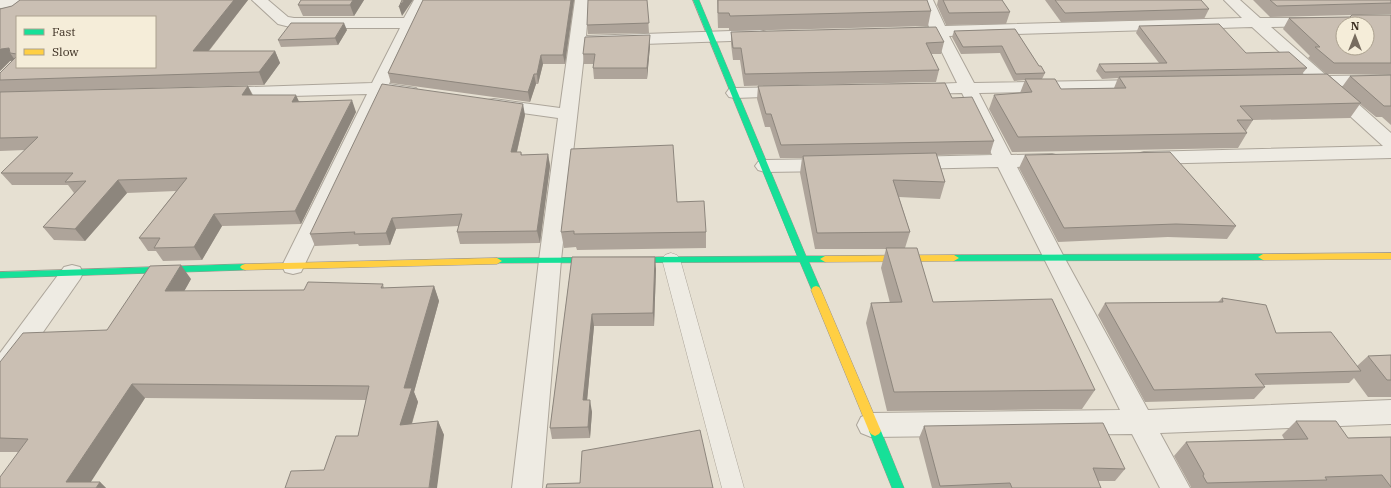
<svg xmlns="http://www.w3.org/2000/svg" width="1391" height="488" font-family="'IBM Plex Serif',serif">
<rect width="100%" height="100%" fill="#e6e0d2"/>
<g fill="none" stroke-linecap="round" stroke-linejoin="round">
<defs>
<path id="lane" d="M 671,253 L 677,255 L 680,259 L 744,488 L 722,488 L 662,259 L 665,255 Z"/>
<g id="street">
<path d="M 0,0 L 53,0 L 54,2 L 52,5 L 47,6 L 0,8 Z"/>
<path d="M 252,0 L 268,0 L 288,17 L 294,18 L 404,18 L 414,0 L 428,0 L 389,84 L 416,88 L 419,92 L 416,96 L 410,97 L 385,94 L 304,266 L 301,272 L 293,274 L 285,272 L 282,266 L 367,94 L 221,98 L 215,97 L 212,93 L 215,89 L 221,88 L 372,83 L 400,28 L 294,28 L 278,24 Z"/>
<path d="M 575,0 L 589,0 L 586,36 L 760,30 L 766,32 L 768,35 L 766,38 L 760,40 L 585,46 L 561,260 L 542,488 L 512,488 L 539,260 L 558,118 L 494,109 L 488,108 L 485,104 L 488,100 L 494,99 L 560,108 Z"/>
<path d="M 919,0 L 933,0 L 945,26 L 1242,18 L 1224,0 L 1240,0 L 1260,18 L 1323,18 L 1326,21 L 1323,24 L 1318,26 L 1271,27 L 1327,76 L 1391,75 L 1391,85 L 1338,86 L 1391,133 L 1391,158 L 1144,164 L 1137,162 L 1134,158 L 1137,154 L 1144,152 L 1383,146 L 1318,87 L 1301,86 L 1298,82 L 1301,78 L 1307,77 L 1252,27 L 949,36 L 974,83 L 1144,80 L 1150,81 L 1153,85 L 1150,89 L 1144,90 L 979,93 L 1011,155 L 1052,154 L 1059,156 L 1062,160 L 1059,164 L 1017,167 L 1064,257 L 1148,410 L 1391,400 L 1391,424 L 1160,433 L 1190,488 L 1160,488 L 1132,434 L 871,437 L 861,433 L 857,425 L 861,417 L 871,413 L 1120,410 L 998,167 L 908,169 L 901,167 L 898,163 L 901,159 L 908,157 L 992,155 L 962,93 L 919,94 L 913,93 L 910,89 L 913,85 L 957,83 L 934,36 L 902,35 L 900,32 L 902,29 L 929,27 Z"/>
<path d="M 786,87 L 792,88 L 795,92 L 792,96 L 735,98 L 729,97 L 726,93 L 729,89 L 735,88 Z"/>
<path d="M 832,159 L 839,161 L 842,165 L 839,169 L 832,171 L 765,172 L 758,170 L 755,166 L 758,162 L 765,160 Z"/>
<path d="M 72,265 L 80,267 L 83,273 L 80,279 L 9,381 L 0,384 L 0,353 L 64,267 Z"/>
</g>
<g id="fast">
<path d="M 693,0 L 699,0 L 806,256 L 825,256 L 830,259 L 825,262 L 809,262 L 821,290 L 819,293 L 813,293 L 800,262 L 494,263 L 492,261 L 494,259 L 497,258 L 797,256 Z"/>
<path d="M 1263,254 L 1268,257 L 1263,260 L 954,261 L 949,258 L 954,255 Z"/>
<path d="M 245,264 L 248,265 L 250,267 L 248,269 L 245,270 L 0,278 L 0,272 Z"/>
<path d="M 875,426 L 879,428 L 881,431 L 904,488 L 892,488 L 869,431 L 871,428 Z"/>
</g>
<g id="slow">
<path d="M 1391,253 L 1391,259 L 1263,260 L 1258,257 L 1263,254 Z"/>
<path d="M 954,255 L 959,258 L 954,261 L 825,262 L 820,259 L 825,256 Z"/>
<path d="M 497,258 L 502,261 L 497,264 L 245,270 L 242,269 L 240,267 L 242,265 L 245,264 Z"/>
<path d="M 816,286 L 819,287 L 821,290 L 881,431 L 879,434 L 875,436 L 871,434 L 869,431 L 811,290 L 813,287 Z"/>
</g>
</defs>
<!-- lane casing -->
<use href="#lane" stroke="#aca59a" stroke-width="1"/>
<!-- street casing -->
<use href="#street" stroke="#aca59a" stroke-width="2"/>
<!-- fast casing -->
<use href="#fast" stroke="#9c958a" stroke-width="1"/>
<!-- slow casing -->
<use href="#slow" stroke="#9c958a" stroke-width="1"/>
<!-- lane -->
<use href="#lane" fill="#eeebe3" fill-rule="evenodd"/>
<!-- street -->
<use href="#street" fill="#eeebe3" fill-rule="evenodd"/>
<!-- fast -->
<use href="#fast" fill="#16e098" fill-rule="evenodd"/>
<!-- slow -->
<use href="#slow" fill="#ffcf43" fill-rule="evenodd"/>
</g>
<!-- wall -->
<g fill="#aea49a" fill-rule="evenodd">
<path d="M 20,0 L 248,0 L 209,51 L 275,51 L 280,63 L 264,85 L 1,92 L 248,86 L 253,95 L 299,101 L 356,112 L 301,224 L 222,226 L 202,260 L 163,261 L 156,251 L 148,251 L 139,238 L 176,191 L 127,193 L 85,241 L 54,240 L 43,227 L 74,193 L 68,185 L 12,185 L 1,173 L 25,150 L 0,151 L 0,73 L 13,61 L 10,61 L 0,71 L 0,9 L 12,6 ZM 17,17 L 155,67 L 17,67 Z"/>
<path d="M 364,0 L 354,16 L 303,16 L 298,5 Z"/>
<path d="M 423,0 L 574,0 L 565,64 L 543,64 L 538,84 L 536,84 L 530,102 L 391,83 L 388,73 Z"/>
<path d="M 647,0 L 649,33 L 588,34 L 587,25 Z"/>
<path d="M 717,0 L 927,0 L 931,11 L 928,26 L 729,31 L 729,28 L 718,28 Z"/>
<path d="M 938,0 L 1002,0 L 1010,12 L 1006,24 L 946,25 L 937,5 Z"/>
<path d="M 1045,0 L 1201,0 L 1209,9 L 1204,19 L 1061,22 Z"/>
<path d="M 1253,0 L 1391,0 L 1391,14 L 1360,15 L 1391,15 L 1391,74 L 1328,74 L 1342,87 L 1350,76 L 1391,75 L 1391,125 L 1382,117 L 1376,117 L 1360,104 L 1350,118 L 1253,120 L 1246,131 L 1247,133 L 1238,148 L 1012,152 L 989,109 L 994,95 L 1020,93 L 1025,80 L 1014,81 L 1000,53 L 961,54 L 952,37 L 954,31 L 1015,29 L 1039,66 L 1045,73 L 1042,79 L 1061,89 L 1114,88 L 1118,78 L 1102,79 L 1096,71 L 1099,64 L 1159,63 L 1136,33 L 1139,26 L 1246,53 L 1307,68 L 1302,74 L 1326,74 L 1308,58 L 1310,56 L 1283,29 L 1289,18 L 1350,17 L 1351,15 L 1270,17 Z"/>
<path d="M 347,30 L 338,45 L 281,47 L 278,40 Z"/>
<path d="M 731,32 L 944,42 L 941,54 L 931,54 L 939,70 L 936,82 L 744,86 L 740,60 L 733,60 L 731,44 Z"/>
<path d="M 650,46 L 647,79 L 594,79 L 593,68 L 593,64 L 584,64 L 583,54 Z"/>
<path d="M 758,86 L 952,98 L 994,141 L 990,154 L 937,155 L 945,182 L 940,199 L 899,197 L 910,232 L 905,248 L 933,302 L 1095,390 L 1082,409 L 887,411 L 866,323 L 871,303 L 890,303 L 881,268 L 886,249 L 815,249 L 800,173 L 802,158 L 780,158 L 770,127 L 765,127 L 757,99 Z"/>
<path d="M 525,115 L 517,152 L 521,152 L 522,155 L 548,154 L 550,166 L 540,243 L 460,244 L 457,232 L 459,226 L 396,229 L 390,245 L 359,246 L 358,244 L 315,246 L 310,234 Z"/>
<path d="M 1025,155 L 1236,226 L 1227,239 L 1168,237 L 1058,242 L 1019,168 Z"/>
<path d="M 677,202 L 706,232 L 706,248 L 577,250 L 576,247 L 564,248 L 561,232 Z"/>
<path d="M 572,257 L 656,269 L 654,326 L 594,326 L 587,400 L 592,412 L 590,438 L 552,439 L 550,428 Z"/>
<path d="M 191,279 L 184,291 L 304,290 L 383,284 L 384,288 L 434,286 L 439,301 L 414,392 L 418,402 L 412,424 L 438,421 L 444,435 L 324,470 L 358,436 L 366,400 L 145,398 L 90,482 L 100,482 L 106,488 L 0,488 L 18,452 L 0,452 L 0,362 L 107,330 Z"/>
<path d="M 1222,298 L 1276,333 L 1357,366 L 1368,356 L 1391,355 L 1391,397 L 1368,397 L 1354,378 L 1349,383 L 1263,385 L 1265,387 L 1254,399 L 1145,402 L 1098,315 L 1105,303 L 1218,302 Z"/>
<path d="M 1296,421 L 1348,438 L 1391,437 L 1391,488 L 1191,488 L 1191,487 L 1174,456 L 1186,442 L 1284,439 L 1282,435 Z"/>
<path d="M 924,426 L 1125,469 L 1115,481 L 1098,481 L 1101,488 L 932,488 L 919,438 Z"/>
</g>
<!-- shaded-wall -->
<g fill="#8d867d">
<path d="M 234,0 L 248,0 L 199,63 L 193,51 Z"/>
<path d="M 353,0 L 364,0 L 354,16 L 350,5 Z"/>
<path d="M 404,0 L 413,0 L 402,16 L 399,7 Z"/>
<path d="M 571,0 L 574,0 L 565,64 L 563,55 Z"/>
<path d="M 344,23 L 347,30 L 338,45 L 335,38 Z"/>
<path d="M 650,35 L 650,46 L 647,79 L 647,68 Z"/>
<path d="M 9,48 L 10,53 L 15,60 L 10,61 L 0,71 L 0,50 L 1,49 Z"/>
<path d="M 275,51 L 280,63 L 264,85 L 259,72 Z"/>
<path d="M 541,55 L 543,64 L 538,84 L 537,74 Z"/>
<path d="M 534,74 L 536,84 L 530,102 L 528,92 Z"/>
<path d="M 248,86 L 254,99 L 242,95 Z"/>
<path d="M 296,95 L 302,108 L 292,102 Z"/>
<path d="M 352,100 L 356,112 L 301,224 L 295,211 Z"/>
<path d="M 523,104 L 525,115 L 514,164 L 511,152 Z"/>
<path d="M 548,154 L 550,166 L 540,243 L 537,231 Z"/>
<path d="M 118,180 L 127,193 L 85,241 L 75,229 Z"/>
<path d="M 214,214 L 222,226 L 202,260 L 194,247 Z"/>
<path d="M 392,218 L 396,229 L 390,245 L 386,233 Z"/>
<path d="M 655,257 L 656,269 L 654,326 L 653,313 Z"/>
<path d="M 181,265 L 191,279 L 176,306 L 165,291 Z"/>
<path d="M 434,286 L 439,301 L 414,392 L 418,402 L 407,439 L 400,425 L 404,388 Z"/>
<path d="M 592,314 L 594,326 L 586,412 L 583,400 Z"/>
<path d="M 132,384 L 145,398 L 87,488 L 66,482 Z"/>
<path d="M 590,400 L 592,412 L 590,438 L 588,427 Z"/>
<path d="M 438,421 L 444,435 L 437,488 L 429,488 Z"/>
<path d="M 100,482 L 106,488 L 96,488 Z"/>
</g>
<!-- building -->
<g fill="#cabfb3" stroke="#8d867d" fill-rule="evenodd">
<path d="M 20,0 L 234,0 L 193,51 L 275,51 L 259,72 L 0,80 L 0,73 L 17,56 L 17,67 L 155,67 L 155,17 L 17,17 L 17,54 L 10,53 L 9,48 L 1,49 L 0,50 L 0,9 L 12,6 Z"/>
<path d="M 301,0 L 353,0 L 350,5 L 298,5 Z"/>
<path d="M 402,0 L 404,0 L 399,7 Z"/>
<path d="M 423,0 L 571,0 L 563,55 L 541,55 L 537,74 L 534,74 L 528,92 L 388,73 Z"/>
<path d="M 588,0 L 647,0 L 649,23 L 587,25 Z"/>
<path d="M 718,0 L 927,0 L 931,11 L 730,16 L 729,13 L 718,13 Z"/>
<path d="M 943,0 L 1002,0 L 1010,12 L 949,13 Z"/>
<path d="M 1055,0 L 1201,0 L 1209,9 L 1065,13 Z"/>
<path d="M 1270,0 L 1391,0 L 1391,3 L 1277,6 Z"/>
<path d="M 1352,15 L 1391,15 L 1391,63 L 1334,63 L 1315,47 L 1320,47 L 1289,18 L 1350,17 ZM 1343,24 L 1367,24 L 1367,48 L 1343,48 Z"/>
<path d="M 291,23 L 344,23 L 335,38 L 278,40 Z"/>
<path d="M 1219,24 L 1246,53 L 1289,52 L 1307,68 L 1105,72 L 1099,64 L 1167,63 L 1139,26 Z"/>
<path d="M 936,27 L 944,42 L 926,43 L 939,70 L 745,74 L 741,48 L 733,48 L 731,32 Z"/>
<path d="M 1015,29 L 1039,66 L 1041,66 L 1045,73 L 1016,74 L 1002,46 L 963,47 L 954,31 Z"/>
<path d="M 650,35 L 647,68 L 593,68 L 595,54 L 583,54 L 585,37 Z"/>
<path d="M 1327,74 L 1361,103 L 1240,106 L 1253,120 L 1237,120 L 1247,133 L 1018,137 L 994,95 L 1032,92 L 1025,79 L 1055,79 L 1061,89 L 1126,88 L 1119,77 Z"/>
<path d="M 1391,75 L 1391,106 L 1384,106 L 1350,76 Z"/>
<path d="M 945,83 L 952,98 L 972,97 L 994,141 L 781,145 L 771,114 L 766,114 L 758,86 Z"/>
<path d="M 382,84 L 523,104 L 511,152 L 521,152 L 521,155 L 548,154 L 537,231 L 457,232 L 462,214 L 392,218 L 386,233 L 354,234 L 355,232 L 310,234 Z"/>
<path d="M 248,86 L 242,95 L 296,95 L 292,102 L 352,100 L 295,211 L 214,214 L 194,247 L 154,248 L 160,238 L 139,238 L 187,178 L 118,180 L 75,229 L 43,227 L 86,181 L 65,182 L 73,173 L 1,173 L 38,137 L 0,138 L 0,92 Z"/>
<path d="M 673,145 L 677,202 L 704,201 L 706,232 L 574,234 L 574,231 L 561,232 L 571,149 Z"/>
<path d="M 1170,152 L 1236,226 L 1176,224 L 1064,228 L 1025,155 Z"/>
<path d="M 936,153 L 945,182 L 893,180 L 910,232 L 817,233 L 803,156 Z"/>
<path d="M 886,248 L 917,248 L 933,302 L 1052,299 L 1095,390 L 894,392 L 871,303 L 902,302 Z"/>
<path d="M 572,257 L 655,257 L 653,313 L 592,314 L 583,400 L 590,400 L 588,427 L 550,428 Z"/>
<path d="M 181,265 L 165,291 L 304,290 L 308,282 L 383,284 L 381,288 L 434,286 L 404,388 L 412,388 L 400,425 L 438,421 L 429,488 L 285,488 L 291,471 L 324,470 L 336,436 L 358,436 L 369,386 L 132,384 L 66,482 L 100,482 L 96,488 L 0,488 L 0,477 L 28,439 L 0,438 L 0,362 L 23,333 L 107,330 L 150,266 Z"/>
<path d="M 1222,298 L 1266,305 L 1276,333 L 1331,332 L 1361,371 L 1255,374 L 1265,387 L 1154,390 L 1105,303 L 1223,302 Z"/>
<path d="M 1391,355 L 1391,380 L 1387,380 L 1368,356 Z"/>
<path d="M 1296,421 L 1336,421 L 1348,438 L 1391,437 L 1391,487 L 1382,475 L 1325,477 L 1327,480 L 1207,483 L 1203,476 L 1204,474 L 1186,442 L 1308,439 Z"/>
<path d="M 1103,423 L 1125,469 L 1093,468 L 1101,488 L 1012,488 L 1010,483 L 940,486 L 924,426 Z"/>
<path d="M 700,430 L 713,488 L 546,488 L 547,484 L 580,483 L 582,451 Z"/>
</g>
<!-- legend -->
<rect x="16" y="16" width="140" height="52" fill="#f5edd9" stroke="#aba18f"/>
<rect x="24" y="29" width="20" height="6" fill="#16e098" stroke="#aba18f"/>
<text x="52" y="36" font-size="12" fill="#3b2e21">Fast</text>
<rect x="24" y="49" width="20" height="6" fill="#ffcf43" stroke="#aba18f"/>
<text x="52" y="56" font-size="12" fill="#3b2e21">Slow</text>
<!-- north arrow -->
<g transform="translate(1355 36)"><circle r="19" fill="#f5edd9" stroke="#aba18f"/>
<path d="M0-3L7 15L0 10L-7 15Z" fill="#776c5f"/>
<text y="-6" font-size="11" font-weight="bold" text-anchor="middle" fill="#3b2e21">N</text>
</g>
</svg>
